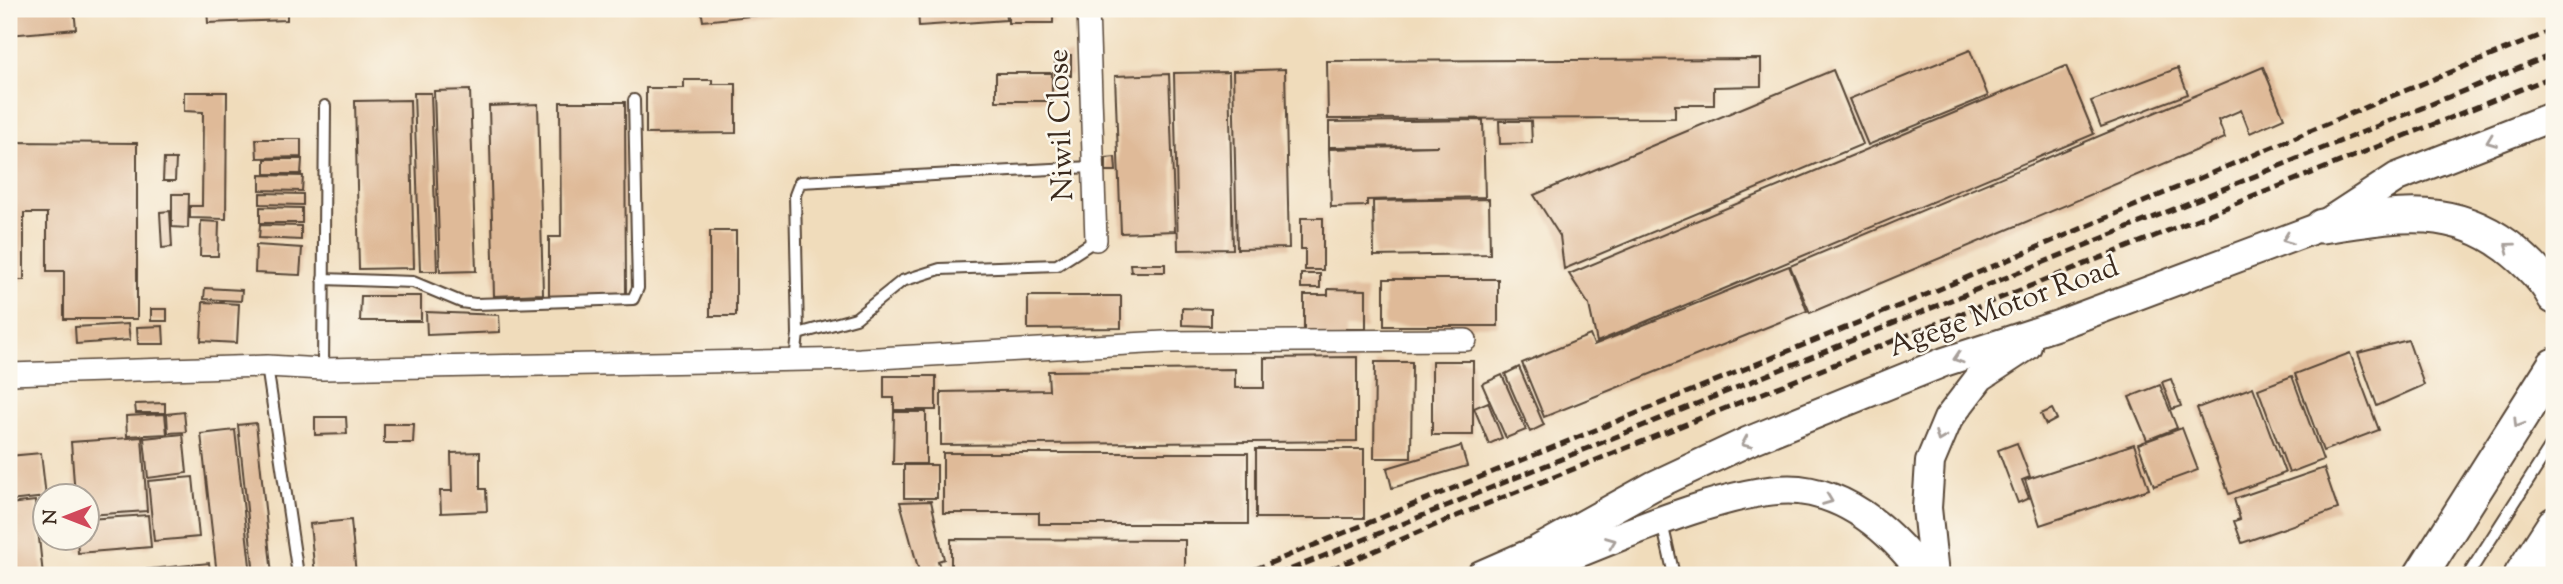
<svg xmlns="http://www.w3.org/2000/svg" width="2563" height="584" font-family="'Sorts Mill Goudy',serif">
<rect width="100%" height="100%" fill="#fbf7ec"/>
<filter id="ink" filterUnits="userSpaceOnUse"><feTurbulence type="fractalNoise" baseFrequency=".0143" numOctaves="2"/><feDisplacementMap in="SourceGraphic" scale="14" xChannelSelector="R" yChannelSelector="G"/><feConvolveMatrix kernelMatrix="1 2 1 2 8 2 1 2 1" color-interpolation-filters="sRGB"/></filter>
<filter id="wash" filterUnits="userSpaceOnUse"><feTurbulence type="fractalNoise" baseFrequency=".00686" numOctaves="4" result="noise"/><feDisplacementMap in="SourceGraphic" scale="28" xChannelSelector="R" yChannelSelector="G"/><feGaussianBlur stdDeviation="1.57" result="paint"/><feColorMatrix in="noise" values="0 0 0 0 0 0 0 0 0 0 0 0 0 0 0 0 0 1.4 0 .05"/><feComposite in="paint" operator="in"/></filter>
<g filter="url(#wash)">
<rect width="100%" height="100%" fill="#f0dcbb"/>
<g id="blocks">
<!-- building -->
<g fill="#dfba98">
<path d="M 9,9 L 74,9 L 76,29 L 9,35 Z"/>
<path d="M 207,9 L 287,9 L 287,20 L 208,23 Z"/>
<path d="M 701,9 L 788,9 L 788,12 L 703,21 Z"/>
<path d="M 918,9 L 1005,9 L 1006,20 L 919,26 Z"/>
<rect x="1008" y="9" width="45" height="14"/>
<path d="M 1970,50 L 1988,96 L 1868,145 L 1849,99 Z"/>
<rect x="1055" y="55" width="16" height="21"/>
<path d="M 1761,59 L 1761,86 L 1714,87 L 1714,105 L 1675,105 L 1675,118 L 1328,119 L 1327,61 Z"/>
<path d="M 2066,66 L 2094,134 L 1597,342 L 1589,305 L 1569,274 Z"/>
<path d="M 2263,67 L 2284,118 L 2250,133 L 2241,110 L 2218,120 L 2225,138 L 1810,313 L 1790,266 Z"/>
<path d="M 2178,68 L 2188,94 L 2101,127 L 2091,101 Z"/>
<path d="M 1285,69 L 1289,248 L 1237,249 L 1233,71 Z"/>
<path d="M 1833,70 L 1863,144 L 1564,269 L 1560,236 L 1534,195 Z"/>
<path d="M 1229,72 L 1233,249 L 1178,250 L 1174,73 Z"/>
<rect x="996" y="73" width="56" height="28"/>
<path d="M 1169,74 L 1175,231 L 1121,233 L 1115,76 Z"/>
<path d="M 684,80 L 712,80 L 712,84 L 736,84 L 736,133 L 646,134 L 646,88 L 684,88 Z"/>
<path d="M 470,90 L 476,271 L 440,272 L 434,91 Z"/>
<path d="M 184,92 L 227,92 L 226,219 L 190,218 L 190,206 L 202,206 L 203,112 L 184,111 Z"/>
<path d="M 414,93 L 431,93 L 437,271 L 420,271 Z"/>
<path d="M 410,100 L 414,268 L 359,269 L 355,101 Z"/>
<path d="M 560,102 L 625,102 L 626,296 L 549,297 L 549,237 L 561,237 Z"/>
<path d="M 538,104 L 543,294 L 494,296 L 489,106 Z"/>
<path d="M 1483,120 L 1485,197 L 1367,200 L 1367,206 L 1331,207 L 1329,149 L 1439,146 L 1329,147 L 1329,122 Z"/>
<path d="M 1499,121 L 1531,121 L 1532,143 L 1500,144 Z"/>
<path d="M 256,139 L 301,139 L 301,157 L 257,158 Z"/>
<path d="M 9,142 L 137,143 L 137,319 L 64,319 L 64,271 L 47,271 L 47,213 L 24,213 L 24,280 L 9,280 Z"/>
<path d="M 1115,157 L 1116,171 L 1106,171 L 1106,158 Z"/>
<path d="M 164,159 L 176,159 L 175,181 L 163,181 Z"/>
<path d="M 265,159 L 302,159 L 301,174 L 265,174 Z"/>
<path d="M 260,175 L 303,176 L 302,191 L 260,190 Z"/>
<path d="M 260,193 L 303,194 L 303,205 L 260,204 Z"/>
<path d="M 172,194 L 189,194 L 188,228 L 172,227 Z"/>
<path d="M 1489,199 L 1490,254 L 1374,256 L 1373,201 Z"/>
<path d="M 260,207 L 302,208 L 302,223 L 260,223 Z"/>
<path d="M 170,211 L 172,247 L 162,248 L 160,212 Z"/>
<path d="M 1301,218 L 1323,218 L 1323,270 L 1305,270 L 1305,249 L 1301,249 Z"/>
<path d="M 201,221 L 219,222 L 218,256 L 200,256 Z"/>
<path d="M 260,225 L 301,226 L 301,240 L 259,238 Z"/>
<rect x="710" y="231" width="26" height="85"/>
<path d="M 256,245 L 302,248 L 300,275 L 255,273 Z"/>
<path d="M 1130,264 L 1165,264 L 1165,272 L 1131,272 Z"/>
<path d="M 1789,266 L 1807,311 L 1544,417 L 1522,363 L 1590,335 L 1594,345 Z"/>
<rect x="1301" y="274" width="19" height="14"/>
<rect x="1384" y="279" width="114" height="47"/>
<path d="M 205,288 L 242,290 L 241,301 L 204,299 Z"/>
<path d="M 1328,289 L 1366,290 L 1366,329 L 1346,329 L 1346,339 L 1304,338 L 1304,295 L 1328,295 Z"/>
<path d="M 361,296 L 421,296 L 421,321 L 360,321 Z"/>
<path d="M 1028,296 L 1121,296 L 1121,328 L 1028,329 Z"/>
<path d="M 203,302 L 239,304 L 237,343 L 201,341 Z"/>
<path d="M 1182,308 L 1211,309 L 1211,326 L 1182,325 Z"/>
<rect x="151" y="309" width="16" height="12"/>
<path d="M 426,312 L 499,315 L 500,332 L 427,335 Z"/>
<path d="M 128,324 L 130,340 L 76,344 L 75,327 Z"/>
<path d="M 163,326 L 164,344 L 138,344 L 137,327 Z"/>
<path d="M 2408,340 L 2424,385 L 2377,406 L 2358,353 Z"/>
<path d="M 2350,353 L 2379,430 L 2323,451 L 2295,374 Z"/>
<path d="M 1357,357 L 1357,441 L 941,445 L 941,392 L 1049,390 L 1048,371 L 1235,369 L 1235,388 L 1264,388 L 1264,358 Z"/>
<rect x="1432" y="361" width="41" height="74"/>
<path d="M 1375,362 L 1412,362 L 1411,458 L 1374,458 Z"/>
<path d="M 1519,367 L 1544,425 L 1530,432 L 1505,374 Z"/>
<path d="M 1502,375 L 1526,430 L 1506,438 L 1482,384 Z"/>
<path d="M 884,376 L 936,376 L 936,410 L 894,410 L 894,398 L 884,398 Z"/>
<path d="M 2292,376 L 2323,460 L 2289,473 L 2258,389 Z"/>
<path d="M 2171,379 L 2181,406 L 2172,409 L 2162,382 Z"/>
<path d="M 2160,385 L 2177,428 L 2147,440 L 2129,397 Z"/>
<path d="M 2253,387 L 2285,473 L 2229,494 L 2197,408 Z"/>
<path d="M 1488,402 L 1502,438 L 1489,444 L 1474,408 Z"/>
<path d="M 165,403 L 165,413 L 136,413 L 135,404 Z"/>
<path d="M 2052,409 L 2057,419 L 2046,425 L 2041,414 Z"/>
<path d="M 184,412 L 186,432 L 168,433 L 167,414 Z"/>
<path d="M 894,412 L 926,412 L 926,464 L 893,464 Z"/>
<path d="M 165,414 L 167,434 L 127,436 L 126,416 Z"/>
<path d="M 315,417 L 346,417 L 347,434 L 315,435 Z"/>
<path d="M 256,423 L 272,575 L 254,575 L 238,425 Z"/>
<path d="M 384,424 L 414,424 L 413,443 L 384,443 Z"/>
<path d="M 2182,428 L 2198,470 L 2154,486 L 2138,444 Z"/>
<path d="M 235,430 L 251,575 L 217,575 L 201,434 Z"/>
<path d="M 183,434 L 187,473 L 148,478 L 144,438 Z"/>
<path d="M 142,437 L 147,511 L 88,515 L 88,496 L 75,496 L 71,442 Z"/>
<path d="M 2017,443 L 2030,477 L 2022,480 L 2029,498 L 2018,503 L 1998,450 Z"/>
<path d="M 2134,444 L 2149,489 L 2040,525 L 2025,480 Z"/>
<path d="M 1461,446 L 1467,466 L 1392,488 L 1387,468 Z"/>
<rect x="1256" y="449" width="108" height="69"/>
<path d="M 480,452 L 480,489 L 486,489 L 487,511 L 441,513 L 440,491 L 452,491 L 451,453 Z"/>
<path d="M 41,453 L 46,497 L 9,501 L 9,456 Z"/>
<path d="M 943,453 L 1248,453 L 1248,524 L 1039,524 L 1039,513 L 943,513 Z"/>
<rect x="904" y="465" width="33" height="33"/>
<path d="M 2324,468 L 2338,509 L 2242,543 L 2234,521 L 2240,519 L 2234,499 Z"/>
<path d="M 193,477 L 199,537 L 154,541 L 148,481 Z"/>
<path d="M 35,501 L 43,575 L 9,575 L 9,504 Z"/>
<path d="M 931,501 L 944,559 L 938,561 L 942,575 L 920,575 L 900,502 Z"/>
<path d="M 148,515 L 151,547 L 78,553 L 77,538 L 88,538 L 88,519 Z"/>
<path d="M 351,520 L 356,575 L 315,575 L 310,524 Z"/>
<path d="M 951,539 L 1185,540 L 1185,575 L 951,575 Z"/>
<path d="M 209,563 L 211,575 L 112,575 L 112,573 Z"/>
</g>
</g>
</g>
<g filter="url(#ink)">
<use href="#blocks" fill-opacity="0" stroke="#564536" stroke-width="2"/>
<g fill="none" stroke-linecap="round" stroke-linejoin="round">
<defs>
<g id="service">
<path d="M 323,279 L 413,282 L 461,302 L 475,304 L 633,299 L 638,288 L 634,100"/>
<path d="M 798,334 L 856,318 L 902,281 L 940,269 L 1057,265 L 1096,240"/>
<path d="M 795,360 L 798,334 L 795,195 L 800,182 L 1091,167"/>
<path d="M 267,366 L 298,575"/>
<path d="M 323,369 L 325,106"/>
<path d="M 1662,523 L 1674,575"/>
<path d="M 2468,575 L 2554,441"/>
</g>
<g id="minor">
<path d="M 1088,9 L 1096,240"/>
<path d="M 9,374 L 267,366 L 323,369 L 860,359 L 1164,342 L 1466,340"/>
</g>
<g id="secondary">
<path d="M 1481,575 L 1536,551 L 1653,486 L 1749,441 L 1944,362 L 2058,325 L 2322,226 L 2397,177 L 2554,116"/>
<path d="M 1524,575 C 1589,550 1733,483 1799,490 C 1852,496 1894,535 1924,575"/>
<path d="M 1934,575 L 1927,508 L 1930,462 L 1948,419 L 1980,377 L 2027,346"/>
</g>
<g id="trunk">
<path d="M 2322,226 C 2391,216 2448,202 2507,246 C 2525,260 2544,278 2554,297"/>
<path d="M 2421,575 L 2554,365"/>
<path d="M 2521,575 L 2554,524"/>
</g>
</defs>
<!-- service casing -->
<use href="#service" stroke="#564536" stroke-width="14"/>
<!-- minor casing -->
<use href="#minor" stroke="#564536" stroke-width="24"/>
<!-- secondary casing -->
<use href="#secondary" stroke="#564536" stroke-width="32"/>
<!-- trunk casing -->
<use href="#trunk" stroke="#564536" stroke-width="37"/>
<!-- service -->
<use href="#service" stroke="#fff" stroke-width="10"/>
<!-- minor -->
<use href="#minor" stroke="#fff" stroke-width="21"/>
<!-- secondary -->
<use href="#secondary" stroke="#fff" stroke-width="28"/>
<!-- trunk -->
<use href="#trunk" stroke="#fff" stroke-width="33"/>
<!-- rail -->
<g stroke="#3b2a1e" stroke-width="5" stroke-dasharray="10 5" stroke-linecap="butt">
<path d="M 1241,575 L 1928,294 L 2392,96 L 2554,30"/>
<path d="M 1277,575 L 2554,54"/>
<path d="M 1317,575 L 1464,513 L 2554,76"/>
</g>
</g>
<!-- one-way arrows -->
<defs><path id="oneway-chevron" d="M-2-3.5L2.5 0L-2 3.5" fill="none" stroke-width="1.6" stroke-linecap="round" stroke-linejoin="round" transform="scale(1.75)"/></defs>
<g stroke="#a79f9a">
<use href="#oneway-chevron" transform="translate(2491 141) rotate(159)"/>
<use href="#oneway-chevron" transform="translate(2287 239) rotate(159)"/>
<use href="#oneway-chevron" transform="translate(2509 247) rotate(-143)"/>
<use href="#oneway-chevron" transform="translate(1958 358) rotate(162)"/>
<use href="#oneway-chevron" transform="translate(2518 423) rotate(122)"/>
<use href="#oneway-chevron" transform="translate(1940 437) rotate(112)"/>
<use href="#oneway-chevron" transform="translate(1746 443) rotate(156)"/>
<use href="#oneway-chevron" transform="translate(1828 500) rotate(21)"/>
<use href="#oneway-chevron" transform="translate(1611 542) rotate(-21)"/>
</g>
</g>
<g text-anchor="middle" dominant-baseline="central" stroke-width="5" stroke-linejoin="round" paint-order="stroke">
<!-- street labels -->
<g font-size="30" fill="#3b2a1e" stroke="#fbf7ec">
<text transform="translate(1062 125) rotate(-92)">Niwil Close</text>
<text transform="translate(2004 308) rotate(-20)">Agege Motor Road</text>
</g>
</g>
<!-- margin -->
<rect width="2563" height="584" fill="none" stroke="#fbf7ec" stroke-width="35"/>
<!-- north arrow -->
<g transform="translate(66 517) rotate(270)"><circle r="33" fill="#fbf7ec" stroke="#aea59a" stroke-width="2"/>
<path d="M0-5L12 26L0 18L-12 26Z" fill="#d1495b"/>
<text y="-10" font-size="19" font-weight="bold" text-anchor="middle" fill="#3b2a1e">N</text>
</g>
</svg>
